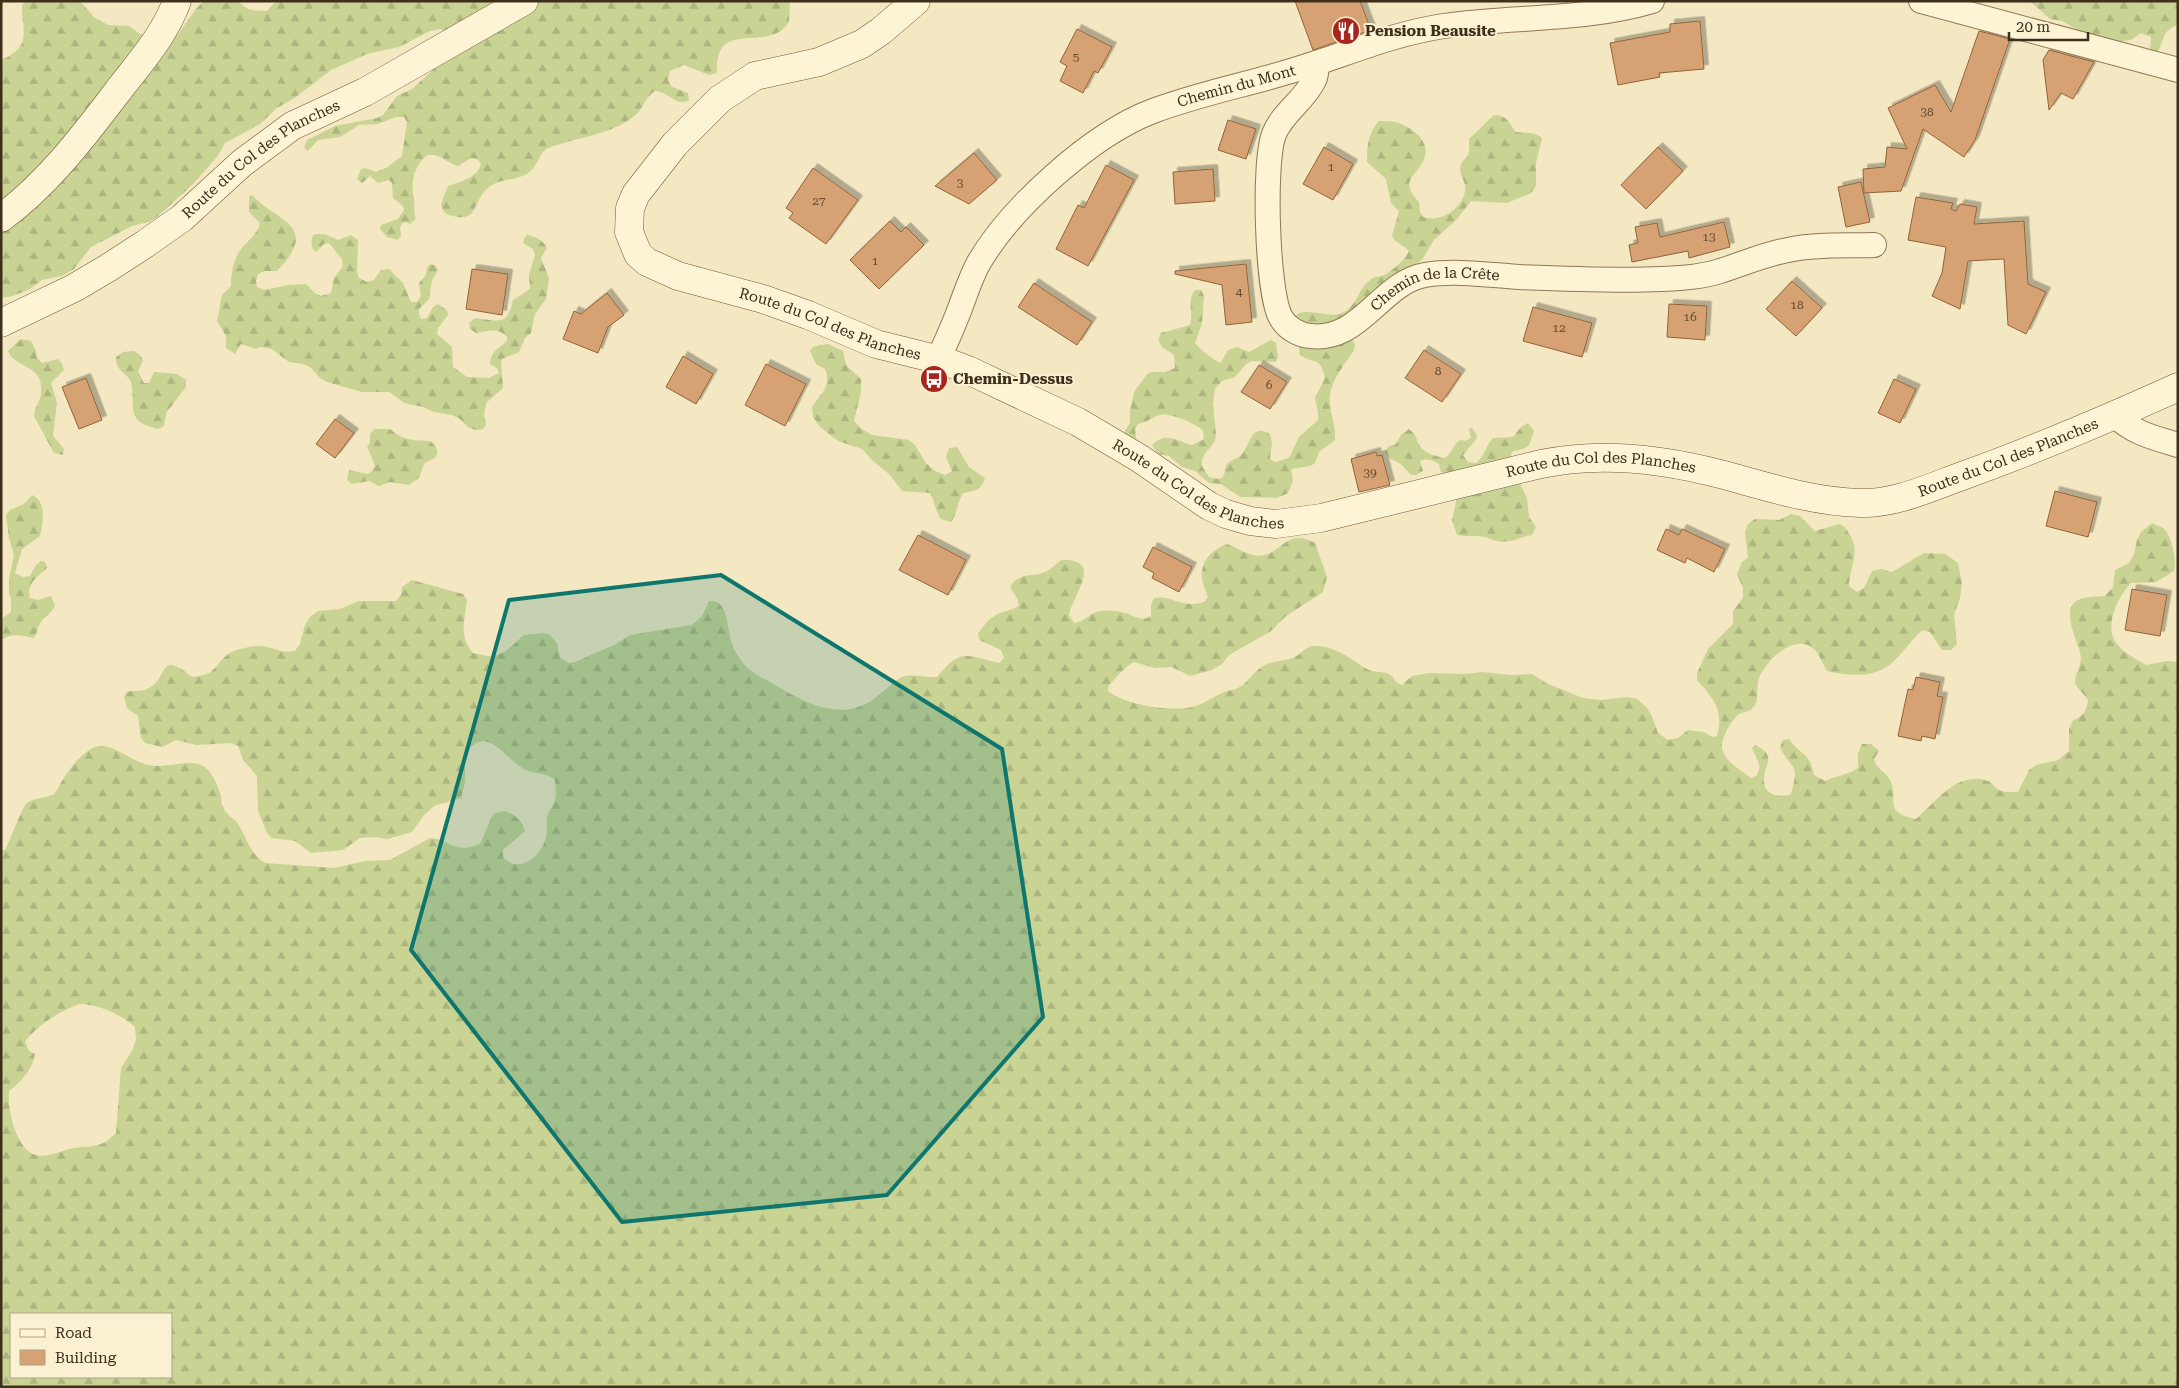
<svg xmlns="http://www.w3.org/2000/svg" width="2179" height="1388" font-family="'Roboto Serif',serif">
<defs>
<pattern id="forest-firs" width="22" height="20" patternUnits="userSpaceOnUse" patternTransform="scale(1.25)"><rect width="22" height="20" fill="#c8d394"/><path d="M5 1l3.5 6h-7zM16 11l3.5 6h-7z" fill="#adb57f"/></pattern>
<filter id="shadow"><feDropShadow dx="4.5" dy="-4.5" stdDeviation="0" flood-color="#0004"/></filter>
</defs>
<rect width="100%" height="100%" fill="#f3e8c1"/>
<!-- forest -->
<g fill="url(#forest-firs)" fill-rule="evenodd">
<path d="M 25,1 L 80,1 L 95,18 L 108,25 L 129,26 L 140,34 L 170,42 C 184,31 190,12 204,1 L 239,1 C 246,11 256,11 267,11 L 276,1 L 790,1 L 789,22 C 786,26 782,31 777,33 C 752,45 715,25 717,73 L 709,75 L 684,65 L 670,71 L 668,80 L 672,87 L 688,93 L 689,100 C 677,108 668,91 655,91 C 644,98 643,110 633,117 C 611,135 572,138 546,149 C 537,157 537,168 528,173 C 517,181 499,178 488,188 C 473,199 479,223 453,216 C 445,214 443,212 441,204 L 448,186 C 462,181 477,178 481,164 L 477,159 L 471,158 L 458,166 C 446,163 441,153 427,155 C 414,167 410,182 414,199 C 415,206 413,212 416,219 L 410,224 L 407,222 L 402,223 L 400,228 L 401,236 L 397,240 L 387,237 L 380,229 L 381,225 L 398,219 L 404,210 L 403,206 L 393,198 L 392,183 L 389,180 L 378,183 L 370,176 L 362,183 L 357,179 L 361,169 L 365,168 L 376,172 L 386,168 L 402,156 L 407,122 L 404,117 L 396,117 L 378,124 L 359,125 L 340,137 L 318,140 L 308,151 L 304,148 L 307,140 L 335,126 L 377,118 L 383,115 L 397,96 L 412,89 L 443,61 L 450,57 L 442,29 L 430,31 L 399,47 L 367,54 L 331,70 L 296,97 L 277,108 L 260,124 L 225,143 L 217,157 L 191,186 L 157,217 L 149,222 L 132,226 L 91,247 L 74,269 L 62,276 L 42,280 L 30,289 L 13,296 L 1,298 L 1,60 C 33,46 22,32 22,5 Z"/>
<path d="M 2013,1 L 2178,1 L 2178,25 C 2158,32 2166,44 2155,54 L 2150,52 L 2151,37 L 2141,33 L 2131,40 L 2116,42 L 2102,36 L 2085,34 L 2062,21 L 2050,19 L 2032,3 Z"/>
<path d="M 1494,115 C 1508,116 1508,122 1516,132 C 1524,133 1535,132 1542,138 L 1536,163 L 1536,186 L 1531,193 L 1507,203 L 1471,201 L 1457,219 L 1434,240 L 1422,260 L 1389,280 L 1350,336 L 1355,344 L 1354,350 C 1343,368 1327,383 1330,406 C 1332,419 1336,426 1335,440 L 1319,452 L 1315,463 L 1310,466 L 1291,469 L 1293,481 L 1288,493 L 1277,498 L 1240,497 L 1221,484 L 1209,483 L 1195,471 L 1182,467 L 1169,456 L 1158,454 L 1152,445 C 1168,431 1175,441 1192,445 L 1204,439 L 1203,430 C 1195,424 1170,412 1160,415 C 1153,416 1147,423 1138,424 L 1135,429 L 1136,438 L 1134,443 L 1122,436 L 1130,423 L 1130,411 L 1134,392 L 1147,374 L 1151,372 L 1165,372 L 1175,368 L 1174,355 L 1162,347 L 1158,340 L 1161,333 L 1190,325 C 1194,312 1186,301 1195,290 L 1201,290 L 1204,296 L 1202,323 L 1195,343 C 1200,349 1214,361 1221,363 L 1228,350 L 1237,347 L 1249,352 L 1271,340 L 1276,343 L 1278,357 L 1276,362 L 1252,361 L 1246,364 L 1235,377 L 1222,381 L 1215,389 L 1213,404 L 1216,435 L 1215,441 L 1204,455 L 1202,460 L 1202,466 L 1209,477 L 1218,479 L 1222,478 C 1226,473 1224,471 1226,466 C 1228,460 1238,459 1242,454 C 1251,443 1251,423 1270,434 L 1272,443 L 1270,459 L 1275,462 L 1289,458 L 1299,437 L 1318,420 L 1318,412 L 1315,398 L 1325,378 C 1321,356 1313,364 1300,355 L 1299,347 L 1313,346 L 1295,321 L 1297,314 C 1311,308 1325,317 1339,314 C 1358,309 1357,287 1373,278 C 1376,276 1381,277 1384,275 C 1393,270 1406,259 1409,251 C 1403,245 1396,243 1392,236 L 1399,211 L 1391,203 L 1386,179 L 1367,162 C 1367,146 1368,133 1379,121 C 1384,121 1390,121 1395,122 C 1409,125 1430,140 1425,156 C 1420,176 1396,179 1419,202 L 1420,212 L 1423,217 C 1441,223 1462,209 1465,191 C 1467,181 1457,174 1461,164 C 1462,161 1467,158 1468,155 C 1470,151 1469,144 1469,139 Z"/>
<path d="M 252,195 C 278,223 321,225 277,271 L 264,271 L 258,274 L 256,281 L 257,287 L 264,290 L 289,285 L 306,284 L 315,293 L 321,296 L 331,293 L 334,278 L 343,266 L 342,259 L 329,243 L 324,244 L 316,252 C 310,247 311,242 313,235 C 322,232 330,236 338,240 L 351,235 L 358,240 L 357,272 L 359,278 L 367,282 L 374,280 L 381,270 L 389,269 L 403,283 L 411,302 L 417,302 L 421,296 L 419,283 L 426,275 L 427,268 L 430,264 L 435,265 L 438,270 L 432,280 L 429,299 L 419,309 L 419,314 L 421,319 L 427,318 L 433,307 L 438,304 L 447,310 L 448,315 L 438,328 L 437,334 L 452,347 L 453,367 L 467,377 L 489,378 L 499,373 L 497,368 L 490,364 L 491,357 L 495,351 L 507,341 L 507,337 C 498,327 489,331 476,333 L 470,329 L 469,323 L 475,318 C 499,321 507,327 513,300 L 530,289 L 529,275 L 535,255 L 533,249 L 523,243 L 524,239 L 527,235 C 535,236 544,241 547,248 L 541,258 L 549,278 L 546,299 L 535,314 L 531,333 L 525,338 L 519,352 L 502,359 L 501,363 L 503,388 L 486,403 L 484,415 L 486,425 L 483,429 L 476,430 L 469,428 L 460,419 L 452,415 L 434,412 L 423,407 L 404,403 L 390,392 L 362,392 L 327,382 L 320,378 L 310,367 L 303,364 L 289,362 L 272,349 L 261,347 L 256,349 L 241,344 L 235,354 L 226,348 L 226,336 L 217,321 L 222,295 L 231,286 C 231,275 233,262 239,252 C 246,241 257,236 260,223 L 249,212 L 249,196 Z"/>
<path d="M 21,339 L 31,341 L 36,351 L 37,358 L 42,363 L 58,359 L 62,364 L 64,370 L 51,383 L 57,403 L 53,436 L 64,449 L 63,455 L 54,453 L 34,416 C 34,408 40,402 41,394 C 45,364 15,369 8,351 Z"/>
<path d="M 828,344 L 843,351 L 846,365 L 861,379 L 861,392 L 854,421 L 862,429 L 872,435 L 909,440 L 915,445 L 926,463 L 935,471 L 945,475 L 952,471 L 946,457 L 949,448 L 957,447 L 969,467 L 985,478 C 981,491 975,491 963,493 C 957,502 958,513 951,522 L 941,519 C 935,510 935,502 930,493 L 902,491 L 890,475 L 872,460 L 862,449 L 838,441 L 820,427 L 813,417 L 812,407 C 821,392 832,388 825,369 L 816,364 L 810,351 L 813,347 Z"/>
<path d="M 134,351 L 139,354 L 143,360 L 138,371 L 144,383 L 149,383 L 154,372 L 177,374 L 186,380 L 186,387 L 166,413 L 164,426 L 158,429 C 150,426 139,425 135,416 C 131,409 134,392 131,382 C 127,372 116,373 116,357 L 123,352 Z"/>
<path d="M 1528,423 L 1534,431 C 1529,446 1530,449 1513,451 L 1511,455 L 1521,486 L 1527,498 L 1529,517 L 1536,527 L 1532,535 C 1523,536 1517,540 1509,541 C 1498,543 1494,540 1485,537 C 1477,535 1466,537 1457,535 L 1452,520 L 1458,493 L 1441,472 L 1439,464 C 1432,460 1428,458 1420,461 L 1423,471 L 1416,475 L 1411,475 L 1401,464 L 1389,458 L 1385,451 L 1389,446 L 1395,445 L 1401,435 L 1409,429 C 1418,436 1415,438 1420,446 C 1425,454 1436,456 1445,458 C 1452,453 1453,445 1460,440 L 1465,441 L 1471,438 L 1469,429 L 1472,428 L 1476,433 L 1477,438 L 1463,455 L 1468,462 L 1476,463 C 1484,457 1486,446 1493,438 L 1513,437 L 1521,427 Z"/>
<path d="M 374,429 L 390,429 C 403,441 413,440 430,441 C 436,446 439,449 436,457 L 424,464 L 419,478 L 409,485 L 390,482 L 379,486 L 369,481 L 352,484 L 347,480 L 349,470 L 367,474 L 372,471 L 375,466 L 367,446 L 370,443 L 370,434 Z"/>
<path d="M 32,495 C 47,501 43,523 40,536 L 22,549 L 15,573 L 23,577 L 30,576 L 36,565 L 41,561 L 45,562 L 47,568 C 37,577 26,584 30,598 L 38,600 L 51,596 L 55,606 C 52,613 45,616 41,622 C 36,628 39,633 33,638 C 21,635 12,633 1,640 L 1,619 L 11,612 L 11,599 L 9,594 L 9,579 L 14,555 L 9,538 L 6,515 L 10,510 L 24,504 Z"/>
<path d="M 1791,514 L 1800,516 L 1815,531 L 1839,524 C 1845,526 1847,530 1850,535 C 1861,552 1849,568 1849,586 L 1857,592 L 1864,588 L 1872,571 L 1881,569 L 1892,572 L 1924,553 L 1945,554 L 1958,563 L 1962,583 L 1960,598 L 1954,615 L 1957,644 L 1951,650 L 1942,650 L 1930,632 L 1923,630 C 1912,639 1904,651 1894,661 C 1876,679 1849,676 1827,671 C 1823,665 1819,653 1813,648 C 1793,633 1766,661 1759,678 C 1756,687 1759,697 1755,705 C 1751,712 1745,711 1739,714 C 1732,719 1723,736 1722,744 C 1720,759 1741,770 1751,778 L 1756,776 C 1764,765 1756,760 1752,748 L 1755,745 C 1779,757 1763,764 1764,781 C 1764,796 1781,798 1791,794 C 1800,761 1792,772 1780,747 L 1783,740 L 1789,739 C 1801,756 1810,752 1814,775 L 1825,781 C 1836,776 1848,775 1858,768 L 1858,753 L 1862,744 L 1871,744 L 1879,751 L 1874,759 C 1876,768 1883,770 1888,777 C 1902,796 1879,812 1916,819 C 1936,802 1959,768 1990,782 C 1993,784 1995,788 1999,790 C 2005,793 2012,792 2018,792 L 2029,770 L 2036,765 L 2058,760 L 2069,751 L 2069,729 L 2073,720 C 2084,716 2086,712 2088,700 C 2085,695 2079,690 2076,685 C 2073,677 2081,667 2081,658 C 2080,644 2061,614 2075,602 C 2082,596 2096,597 2105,596 L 2113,587 L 2115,570 L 2129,563 L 2134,554 L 2137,540 L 2141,532 L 2152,523 C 2155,525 2160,526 2163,528 C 2172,535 2177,561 2174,571 L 2156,582 L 2131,583 C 2118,596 2103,627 2117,644 C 2125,654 2136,659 2146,665 L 2167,661 L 2178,662 L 2178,1387 L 1,1387 L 1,851 L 6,849 C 9,841 23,807 26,804 C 33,797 46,799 54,794 C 57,791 60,784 62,781 C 70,768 87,744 103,746 C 120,748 133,764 156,766 C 172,767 195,757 207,769 C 213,775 219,788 221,796 C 222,800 221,804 223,807 C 225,814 234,818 238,824 C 247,837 250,856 266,863 L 334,868 L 365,861 L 390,860 L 430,838 C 451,839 454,855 480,844 L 493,814 L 503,811 C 514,813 522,820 525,831 L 503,850 L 503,857 C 519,875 541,856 546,838 C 548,831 546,825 547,818 C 548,811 553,806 555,800 C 557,794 555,786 555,780 C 547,772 535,775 526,770 C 505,761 488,721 465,754 L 465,782 L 461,798 L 434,806 L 424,815 L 412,832 L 388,839 L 375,837 L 360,838 L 343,850 L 311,853 L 295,841 L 272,838 L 267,833 L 258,811 L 257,776 L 243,760 L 238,746 L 231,743 L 196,745 L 176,740 L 162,747 L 145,743 L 141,738 L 138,716 L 127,708 L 124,697 L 127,692 C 133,690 141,692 147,689 C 170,680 156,648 192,677 C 216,675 213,667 227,655 C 232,651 239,649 245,648 C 268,641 277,655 295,651 L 300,644 L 305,625 L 310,617 L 318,611 L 340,609 L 359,601 L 396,601 L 401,595 L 402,587 L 412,580 L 463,594 L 467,599 C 465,621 458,635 473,653 L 493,657 L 506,651 L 524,635 L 544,633 L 550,635 L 557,643 L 560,658 L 569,663 L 575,662 L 614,645 L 630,635 L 692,625 L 702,616 L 709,601 C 730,599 727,632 732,644 C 734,651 740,659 744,664 C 750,673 766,679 775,685 C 802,701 838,721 869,702 C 880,696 892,682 902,677 C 913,673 925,678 937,677 C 961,648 965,655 999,663 L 1004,658 L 1001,650 L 979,640 L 978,633 C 983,627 989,618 996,615 C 1004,610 1013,611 1019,605 L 1017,598 L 1010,587 C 1020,571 1031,578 1045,572 C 1051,569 1056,564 1061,560 C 1105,558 1073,595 1069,615 L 1074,623 C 1086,622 1090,611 1102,611 C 1109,610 1118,611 1125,613 C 1135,616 1141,622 1151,616 L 1151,605 L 1154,598 C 1174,595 1180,609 1204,602 L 1208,597 C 1206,591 1202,583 1202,577 C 1201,560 1212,550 1227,544 C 1235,547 1244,553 1253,555 C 1281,561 1283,525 1315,543 L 1327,577 L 1323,592 L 1286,616 L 1271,631 L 1229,655 L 1222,664 L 1212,670 L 1190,676 L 1172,667 L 1155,668 L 1134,662 C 1124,667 1117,677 1109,685 L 1108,691 C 1125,705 1171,712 1192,707 C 1205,704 1215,695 1227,691 C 1230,690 1235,690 1238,688 C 1249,683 1254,669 1267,664 C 1275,661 1284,661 1293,658 C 1302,654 1305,646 1315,646 C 1336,646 1350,659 1367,669 C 1377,675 1390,668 1396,682 L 1402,685 L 1412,676 L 1429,673 L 1464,674 L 1482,672 L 1511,675 L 1532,674 L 1546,683 L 1583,698 L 1601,700 L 1627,697 L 1637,699 L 1646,707 L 1652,716 L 1658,733 L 1668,740 L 1678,738 L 1688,730 L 1704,732 L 1712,737 L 1717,736 C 1724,710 1714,699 1697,680 L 1697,673 L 1708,649 L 1733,624 L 1733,611 L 1743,598 L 1743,588 L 1737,574 L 1742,562 L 1748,558 L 1745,532 L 1748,524 L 1755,519 L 1779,520 ZM 79,1004 C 97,1004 121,1014 135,1027 L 136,1040 L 132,1051 L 121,1068 L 116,1133 C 100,1149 94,1145 74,1148 C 62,1150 48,1158 36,1155 C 16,1150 7,1109 9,1091 C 22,1081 32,1070 35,1054 L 29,1051 L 25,1042 C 36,1026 60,1011 79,1004 ZM 11,1314 L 171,1314 L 171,1377 L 11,1377 Z"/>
</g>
<!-- building -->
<g fill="#d6a273" stroke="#926239" filter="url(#shadow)">
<path d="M 1295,1 L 1360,1 L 1371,30 L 1313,50 Z"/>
<path d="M 1700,21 L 1704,69 L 1659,73 L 1660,77 L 1618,85 L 1610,43 L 1670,32 L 1670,24 Z"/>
<path d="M 1077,29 L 1112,47 L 1098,73 L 1094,71 L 1083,93 L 1060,81 L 1067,66 L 1060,62 Z"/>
<path d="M 1979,31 L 2010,39 L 1975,140 L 1964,157 L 1923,129 L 1901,191 L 1864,193 L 1863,169 L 1885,167 L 1887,147 L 1907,149 L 1888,108 L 1935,85 L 1951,112 Z"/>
<path d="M 2049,50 L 2094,62 L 2073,99 L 2061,93 L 2049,110 L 2043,60 Z"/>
<path d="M 1228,120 L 1256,129 L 1246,159 L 1218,150 Z"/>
<path d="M 1324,147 L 1353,164 L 1333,200 L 1303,184 Z"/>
<path d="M 1658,147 L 1683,171 L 1646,209 L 1621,185 Z"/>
<path d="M 974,153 L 997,180 L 969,204 L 935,186 Z"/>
<path d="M 1106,165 L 1134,180 L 1088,266 L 1056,249 L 1078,205 L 1084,208 Z"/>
<path d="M 813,168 L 858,200 L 826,244 L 789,218 L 793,213 L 786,208 Z"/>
<path d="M 1213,169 L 1215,201 L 1175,204 L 1173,172 Z"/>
<path d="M 1861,182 L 1870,222 L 1846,227 L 1838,187 Z"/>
<path d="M 1916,197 L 1953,203 L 1951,209 L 1956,211 L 1960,204 L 1977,207 L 1974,224 L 2024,221 L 2028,284 L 2046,292 L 2026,334 L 2008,325 L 2004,259 L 1968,261 L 1960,309 L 1932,296 L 1942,273 L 1946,247 L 1908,240 Z"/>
<path d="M 890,221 L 901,232 L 906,227 L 924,245 L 879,289 L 850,260 Z"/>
<path d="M 1724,222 L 1730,247 L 1689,258 L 1688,251 L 1632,262 L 1629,245 L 1638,243 L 1635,227 L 1657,223 L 1660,237 Z"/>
<path d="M 1246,264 L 1252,322 L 1226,325 L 1222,285 L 1175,274 L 1175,271 Z"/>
<path d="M 472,269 L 508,274 L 502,315 L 466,309 Z"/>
<path d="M 1792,281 L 1822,308 L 1796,336 L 1766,309 Z"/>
<path d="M 1034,283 L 1092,322 L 1077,345 L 1018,307 Z"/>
<path d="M 607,293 L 624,315 L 608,327 L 598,353 L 563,339 L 574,311 L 581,314 Z"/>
<path d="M 1669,304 L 1707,306 L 1705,340 L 1667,337 Z"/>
<path d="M 1533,307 L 1592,323 L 1582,357 L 1523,341 Z"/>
<path d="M 1424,350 L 1461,374 L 1442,402 L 1405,378 Z"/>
<path d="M 683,356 L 713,374 L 696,404 L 666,387 Z"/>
<path d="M 766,364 L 806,384 L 785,426 L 745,405 Z"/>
<path d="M 1259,365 L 1287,382 L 1270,409 L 1241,392 Z"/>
<path d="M 86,378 L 102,420 L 79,429 L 62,387 Z"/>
<path d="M 1894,379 L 1916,389 L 1900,423 L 1878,413 Z"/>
<path d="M 335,419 L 354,433 L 335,458 L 316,444 Z"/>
<path d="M 1376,452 L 1377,456 L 1382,455 L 1390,485 L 1359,492 L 1351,459 Z"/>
<path d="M 2055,491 L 2097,502 L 2088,537 L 2046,526 Z"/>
<path d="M 1666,529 L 1679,535 L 1682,529 L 1725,549 L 1714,572 L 1687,558 L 1685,563 L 1657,550 Z"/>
<path d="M 918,535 L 966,560 L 948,595 L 899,570 Z"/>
<path d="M 1153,547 L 1192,567 L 1179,592 L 1152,578 L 1154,573 L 1143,567 Z"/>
<path d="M 2132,589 L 2167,595 L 2160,636 L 2125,630 Z"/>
<path d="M 1916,677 L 1940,682 L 1937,696 L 1943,697 L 1935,739 L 1922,736 L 1921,741 L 1898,736 L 1908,689 L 1913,690 Z"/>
</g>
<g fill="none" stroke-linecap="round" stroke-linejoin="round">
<defs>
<g id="street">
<path d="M 1921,1 L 2178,70"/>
<path id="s1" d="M 1317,63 C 1316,69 1317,75 1314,80 C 1305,100 1282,113 1274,134 C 1263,163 1267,289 1280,316 C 1285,326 1294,332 1304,335 C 1359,347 1379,283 1425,275 C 1456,270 1488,275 1519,277 C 1566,279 1615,281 1662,279 C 1681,278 1702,277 1720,271 C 1743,264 1765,254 1788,250 C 1816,244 1845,246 1874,245"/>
<path id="s2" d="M 938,359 C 945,345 951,331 957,316 C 964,299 969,281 978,264 C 1010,208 1092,134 1153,111 C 1195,95 1240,86 1284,73 C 1338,58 1389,34 1444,26 C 1513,16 1585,21 1652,1"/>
<path d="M 2115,415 C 2132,433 2155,438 2178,445"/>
</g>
<g id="secondary">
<path id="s3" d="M 916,1 L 881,31 L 862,44 L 819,62 L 755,76 L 720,99 L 675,144 L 636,194 L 630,208 L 629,232 L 638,254 L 647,262 L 678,276 L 763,299 L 808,315 L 876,344 L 944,361 L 968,370 L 1078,422 L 1139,458 L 1209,506 L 1226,514 L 1250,521 L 1276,524 L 1321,518 L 1541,464 C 1602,451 1664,459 1724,475 C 1768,487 1814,502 1860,503 C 1895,504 1929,488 1962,476 C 2035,450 2107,419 2178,387"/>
<path d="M 1,218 C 49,183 86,133 121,87 C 142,60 165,34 177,1"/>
<path id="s4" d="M 1,323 L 74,288 L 108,268 L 145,244 L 182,218 L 242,163 L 292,126 L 365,92 L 524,1"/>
</g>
</defs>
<!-- street casing -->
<use href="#street" stroke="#907856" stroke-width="26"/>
<!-- secondary casing -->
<use href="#secondary" stroke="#725939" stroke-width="29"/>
<!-- street -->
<use href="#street" stroke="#fdf4d6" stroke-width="24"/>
<!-- secondary -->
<use href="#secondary" stroke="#fdf4d6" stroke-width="28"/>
</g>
<!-- marked area -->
<path fill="#0f766e" fill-opacity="0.2" stroke="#0f766e" stroke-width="4" stroke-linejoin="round" d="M 721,575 L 1002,749 L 1043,1017 L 887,1195 L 622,1222 L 411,950 L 509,600 Z"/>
<!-- icons -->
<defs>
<symbol id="restaurant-disc" viewBox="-11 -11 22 22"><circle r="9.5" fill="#a6261e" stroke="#faf1d2"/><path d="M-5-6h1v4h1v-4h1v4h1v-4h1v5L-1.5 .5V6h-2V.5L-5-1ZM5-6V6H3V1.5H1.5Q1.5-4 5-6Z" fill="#fff"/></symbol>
<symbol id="bus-disc" viewBox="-11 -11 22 22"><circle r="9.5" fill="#a6261e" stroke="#faf1d2"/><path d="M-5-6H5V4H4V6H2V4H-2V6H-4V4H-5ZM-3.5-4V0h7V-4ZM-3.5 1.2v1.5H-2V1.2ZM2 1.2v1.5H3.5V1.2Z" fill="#fff"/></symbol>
</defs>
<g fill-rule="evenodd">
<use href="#restaurant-disc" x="1330" y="15" width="32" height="32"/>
<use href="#bus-disc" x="918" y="363" width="32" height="32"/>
</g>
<g text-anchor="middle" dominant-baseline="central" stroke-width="4" stroke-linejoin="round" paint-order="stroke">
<!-- number labels -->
<g font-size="12" fill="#644b32">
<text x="1076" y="57">5</text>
<text x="1927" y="112">38</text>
<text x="1331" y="167">1</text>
<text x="960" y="183">3</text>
<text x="819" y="201">27</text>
<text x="1709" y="237">13</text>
<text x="875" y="261">1</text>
<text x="1239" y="292">4</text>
<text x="1797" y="305">18</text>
<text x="1690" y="317">16</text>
<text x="1559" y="328">12</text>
<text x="1438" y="371">8</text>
<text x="1269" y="385">6</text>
<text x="1370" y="473">39</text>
</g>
<!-- poi labels -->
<g font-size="15" font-weight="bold" fill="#3e2e1c" stroke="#faf1d2" text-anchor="start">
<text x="1365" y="31">Pension Beausite</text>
<text x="953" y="379">Chemin-Dessus</text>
</g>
<!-- street labels -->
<g font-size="15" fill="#3e2e1c" stroke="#faf1d2">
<text stroke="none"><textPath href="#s2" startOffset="426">Chemin du Mont</textPath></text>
<text stroke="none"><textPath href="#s4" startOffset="309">Route du Col des Planches</textPath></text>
<text stroke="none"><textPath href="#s1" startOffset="446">Chemin de la Crête</textPath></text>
<text stroke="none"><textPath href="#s3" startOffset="619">Route du Col des Planches</textPath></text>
<text stroke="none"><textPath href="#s3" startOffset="1864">Route du Col des Planches</textPath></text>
<text stroke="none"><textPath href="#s3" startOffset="1444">Route du Col des Planches</textPath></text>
<text stroke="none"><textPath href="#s3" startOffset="1024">Route du Col des Planches</textPath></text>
</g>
</g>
<!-- border -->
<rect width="2179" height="1388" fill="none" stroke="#3e2e1c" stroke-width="5"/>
<!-- legend -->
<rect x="10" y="1313" width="162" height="65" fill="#faf1d2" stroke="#afa389"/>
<rect x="20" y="1329" width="25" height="8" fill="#fdf4d6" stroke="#afa389"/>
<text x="55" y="1338" font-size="15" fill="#3e2e1c">Road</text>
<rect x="20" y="1350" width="25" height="15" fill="#d6a273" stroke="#afa389"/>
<text x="55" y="1363" font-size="15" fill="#3e2e1c">Building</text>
<!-- scale -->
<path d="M2009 32v8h79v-8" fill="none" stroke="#3e2e1c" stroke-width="2.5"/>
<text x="2016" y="32" font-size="15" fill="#3e2e1c" stroke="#faf1d2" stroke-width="4" paint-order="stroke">20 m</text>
</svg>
